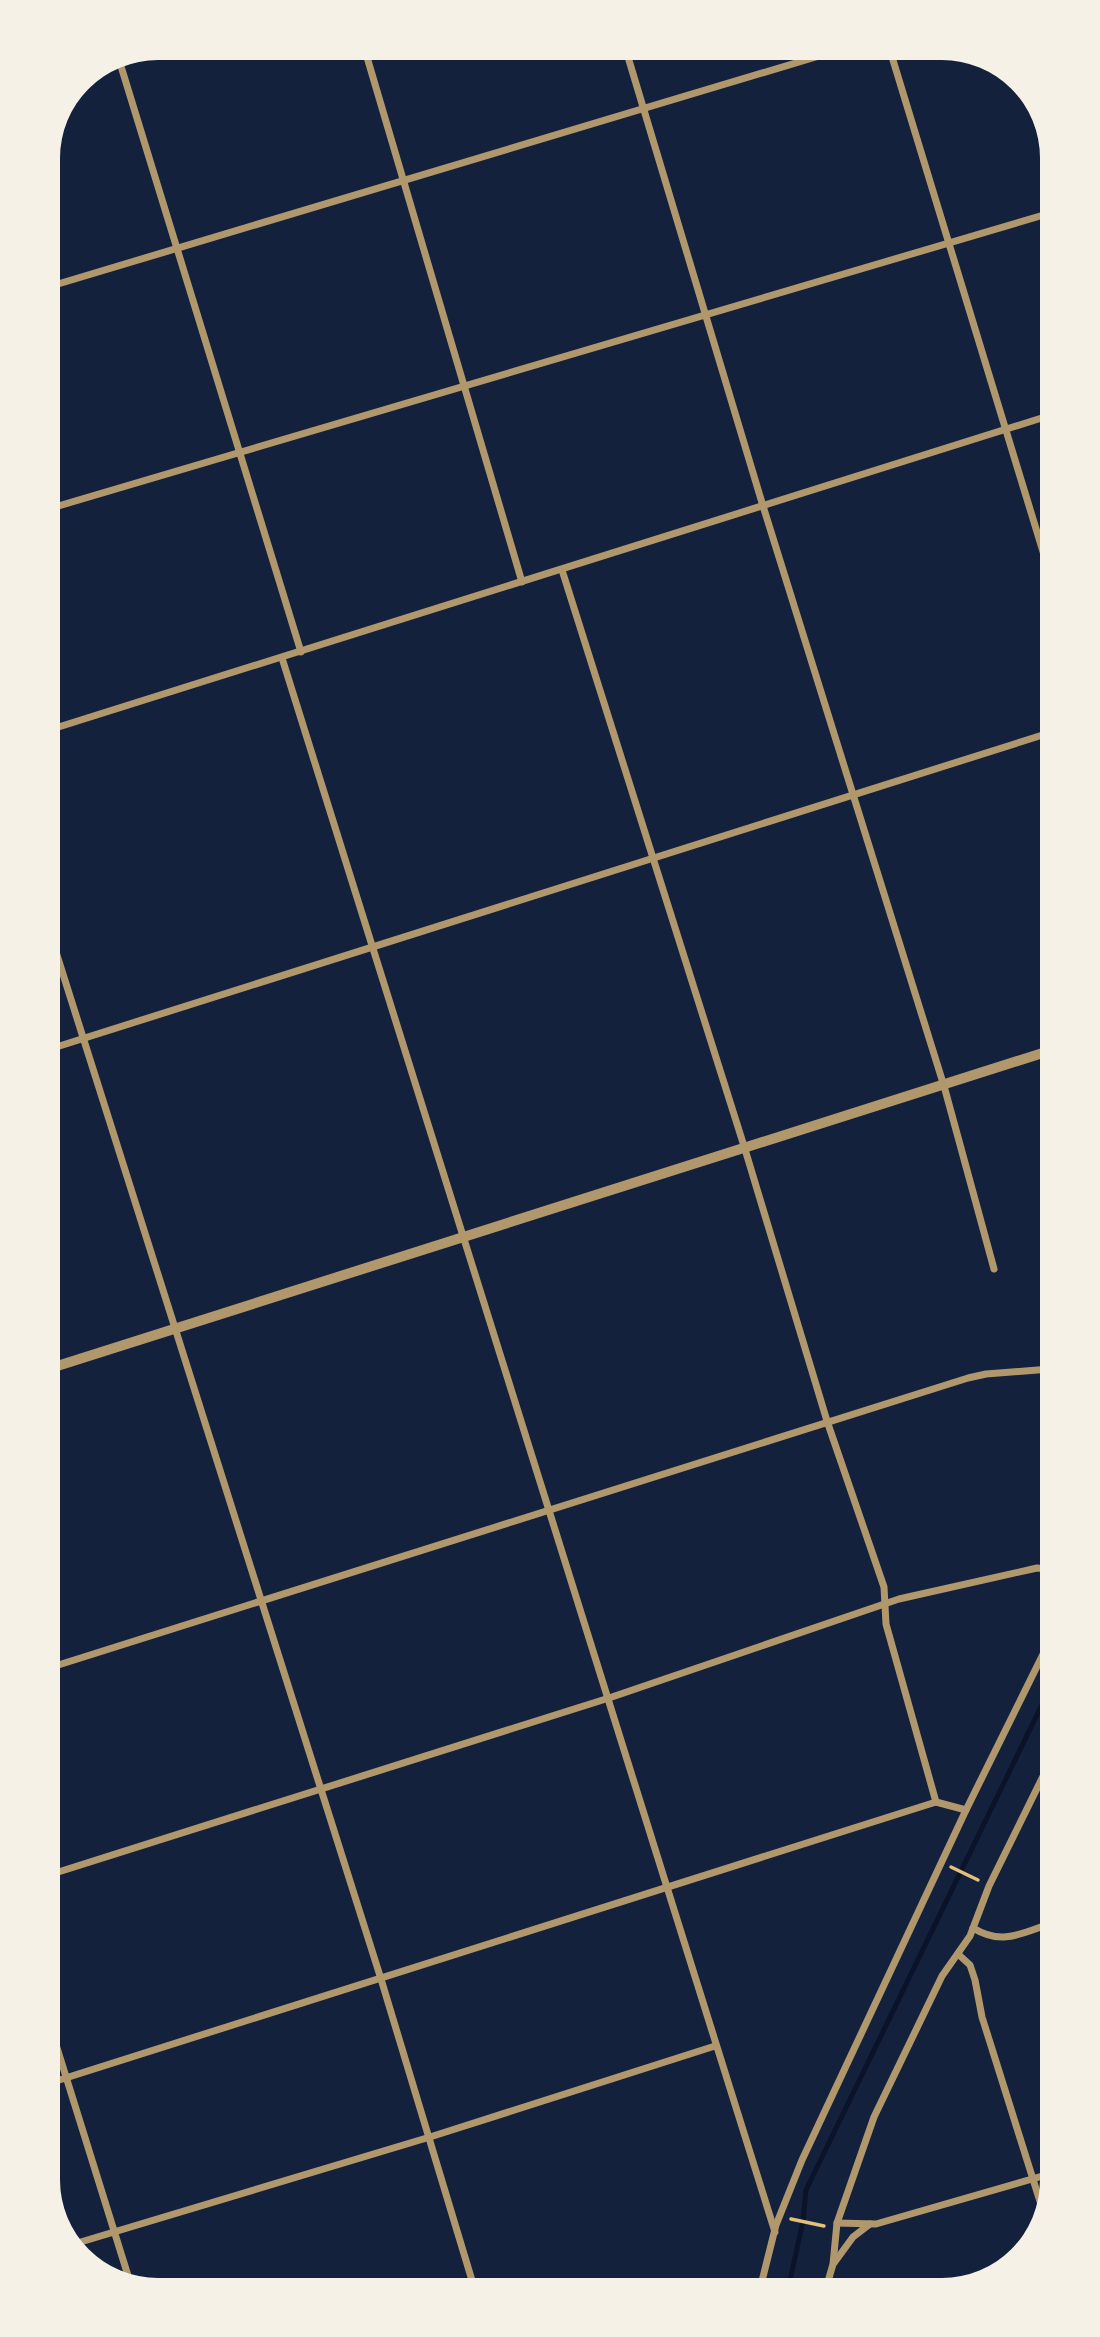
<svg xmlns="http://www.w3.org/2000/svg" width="1100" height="2337" font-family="'DejaVu Sans',sans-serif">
<rect width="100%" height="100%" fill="#14213d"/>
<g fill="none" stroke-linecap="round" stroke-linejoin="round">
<!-- stream -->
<path stroke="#0b132b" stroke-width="5" d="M 789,2285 L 803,2221 L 806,2190 L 1051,1686"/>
<!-- path -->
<g stroke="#e5c07b" stroke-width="3.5">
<path d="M 951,1867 L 978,1880"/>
<path d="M 791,2219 L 824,2226"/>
</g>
<!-- minor -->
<g stroke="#b1986c" stroke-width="7">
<path d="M 364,47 L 522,582"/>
<path d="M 625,47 L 763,506 L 944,1086 L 994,1269"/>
<path d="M 889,47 L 1048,568"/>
<path d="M 120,63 L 301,652"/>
<path d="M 48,287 L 849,47"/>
<path d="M 48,509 L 1047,214"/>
<path d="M 562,570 L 744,1146 L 827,1421 L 884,1587 L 886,1624 L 936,1802"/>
<path d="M 282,658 L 775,2232"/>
<path d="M 49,730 L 1048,416"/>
<path d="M 50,933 L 381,1979 L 474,2287"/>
<path d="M 50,1049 L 1049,733"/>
<path d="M 52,1667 L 968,1378 L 986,1374 L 1050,1369"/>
<path d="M 52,1874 L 609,1698 L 899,1599 L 1037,1568 L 1051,1569"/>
<path d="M 973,1928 C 1002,1946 1022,1933 1052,1923"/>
<path d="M 958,1954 L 970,1965 L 975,1980 L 982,2017 L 1043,2211"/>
<path d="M 53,2035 L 130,2282"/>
<path d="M 53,2082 L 936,1802 L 966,1810"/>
<path d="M 837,2223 L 876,2224 L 1053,2173"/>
<path d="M 74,2244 L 430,2137 L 715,2046"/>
<path d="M 834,2263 L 853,2237 L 870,2224"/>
<path d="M 761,2285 L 776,2225 L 802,2160 L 966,1810 L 1051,1638"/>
<path d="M 827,2285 L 833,2264 L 837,2223 L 874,2117 L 942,1976 L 970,1936 L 989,1886 L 1052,1758"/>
</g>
<!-- tertiary -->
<path stroke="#b1986c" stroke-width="10" d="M 51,1368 L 1049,1051"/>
</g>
<!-- crop -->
<path d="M0 0H1100V2337H0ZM158 60H942A98 98 0 0 1 1040 158V2180A98 98 0 0 1 942 2278H158A98 98 0 0 1 60 2180V158A98 98 0 0 1 158 60Z" fill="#f6f1e7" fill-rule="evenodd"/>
</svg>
